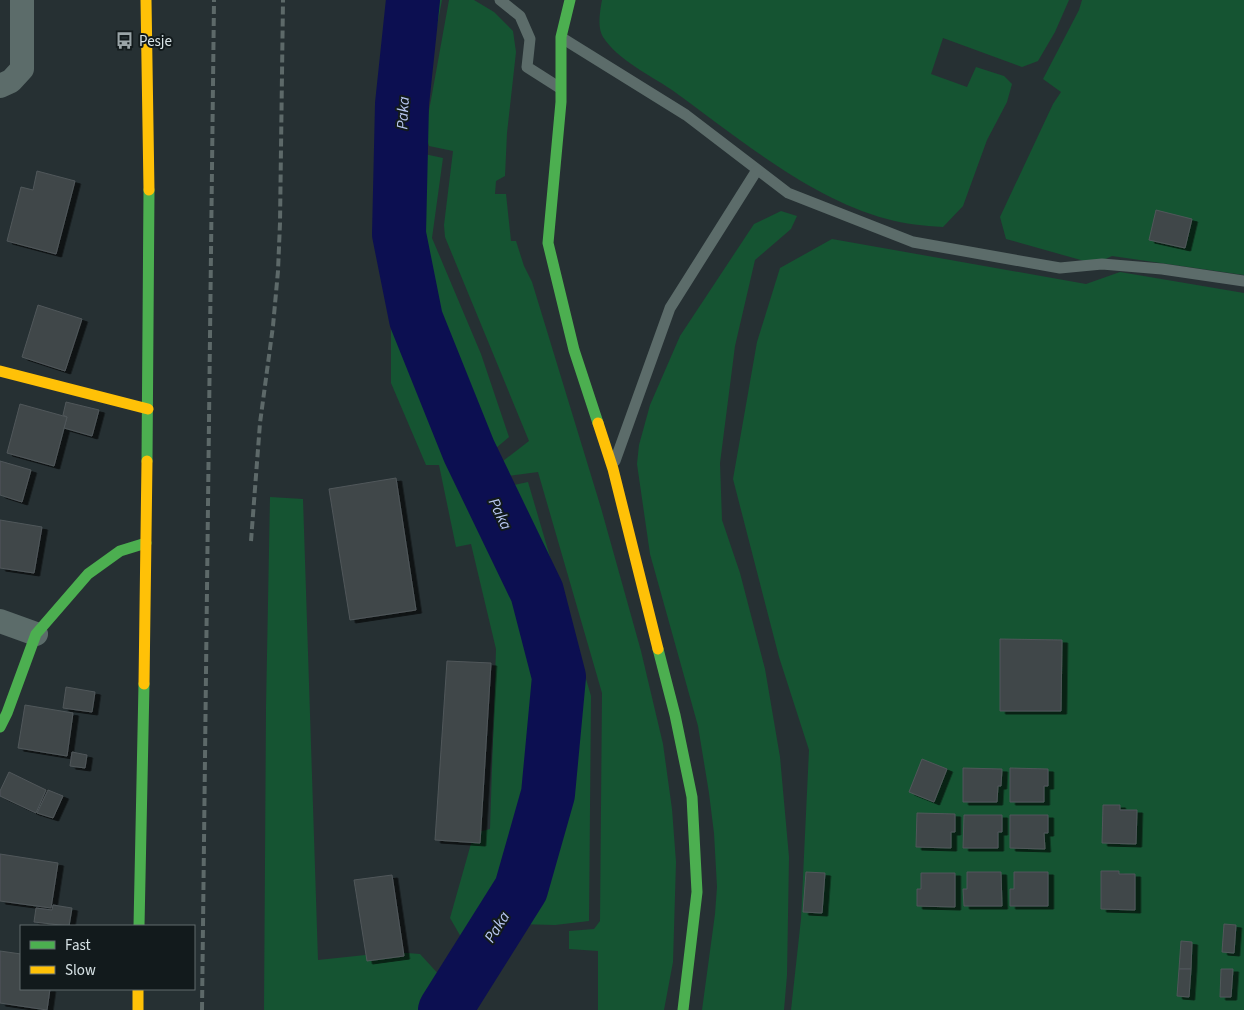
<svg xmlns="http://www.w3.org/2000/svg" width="1244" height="1010" font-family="'Source Sans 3',sans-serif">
<defs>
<filter id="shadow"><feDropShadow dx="5.5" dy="3" stdDeviation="0" flood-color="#0009"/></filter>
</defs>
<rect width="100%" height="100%" fill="#263033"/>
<!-- green -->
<g fill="#155432">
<path d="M 425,0 L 442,0 L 416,137 L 415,152 L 443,158 L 432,238 L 481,354 L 509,437 L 489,454 L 462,405 L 420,287 L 411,223 L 414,71 L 417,25 Z"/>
<path d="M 449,0 L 474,0 L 494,12 L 513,31 L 516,52 L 507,133 L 505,176 L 496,181 L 495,194 L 506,194 L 511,241 L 516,241 L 524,266 L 532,282 L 601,508 L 641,651 L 663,744 L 672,809 L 676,862 L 673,962 L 664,1010 L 598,1010 L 598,951 L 569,949 L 569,931 L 594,929 L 600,921 L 602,693 L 538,472 L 508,476 L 503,461 L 529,441 L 445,237 L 444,225 L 453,151 L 429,146 L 425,133 Z"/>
<path d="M 602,0 L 1069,0 L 1055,32 L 1038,61 L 1022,67 L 943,38 L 931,74 L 967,87 L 976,67 L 1004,76 L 1012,84 L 1007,102 L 987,140 L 963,206 L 943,227 C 924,226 905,224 887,219 C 809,198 737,137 672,90 C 650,75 618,60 603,37 C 597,27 600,11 602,0 Z"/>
<path d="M 1082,0 L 1244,0 L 1244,275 L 1112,256 L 1095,264 L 1006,239 L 1000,217 L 1053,104 L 1061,92 L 1043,79 L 1079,10 Z"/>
<path d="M 781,211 L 797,216 L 791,229 L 755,260 L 735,346 L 720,463 L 722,520 L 740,573 L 765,669 L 780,757 L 789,857 L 787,975 L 784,1010 L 702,1010 L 715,914 L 717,887 L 714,833 L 709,793 L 698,726 L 650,554 L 637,464 L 639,445 L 650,405 L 680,336 L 754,224 Z"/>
<path d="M 832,239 L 1086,284 L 1120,272 L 1244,293 L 1244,1010 L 791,1010 L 801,919 L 809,750 L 779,657 L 733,479 L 757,342 L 780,268 Z"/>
<path d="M 391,302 L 395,305 L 434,406 L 513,568 L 528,626 L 536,686 L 532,779 L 522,833 L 499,896 L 465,944 L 450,918 L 474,833 L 490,829 L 496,649 L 471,544 L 456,547 L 439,465 L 426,465 L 391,383 Z"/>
<path d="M 528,482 L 591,696 L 589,921 L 555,925 L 517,924 L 532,902 L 562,799 L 571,714 L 569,684 L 558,609 L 549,578 L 499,488 Z"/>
<path d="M 270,497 L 303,499 L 318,960 L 394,952 L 420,954 L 442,978 L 426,1010 L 264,1010 L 266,708 Z"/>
</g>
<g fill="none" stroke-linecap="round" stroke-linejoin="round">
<!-- river -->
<path stroke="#0c0f51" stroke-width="54" d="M 413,0 L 402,104 L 399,234 L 416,319 L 469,451 L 537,592 L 559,677 L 548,794 L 521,889 L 445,1010"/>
</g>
<!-- building -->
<g fill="#40474a" stroke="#50575a" filter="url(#shadow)">
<path d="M 37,171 L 75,181 L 56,254 L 7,241 L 21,187 L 33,190 Z"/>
<path d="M 1156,210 L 1192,219 L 1185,248 L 1149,240 Z"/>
<path d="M 38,305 L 82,319 L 65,371 L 22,357 Z"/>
<path d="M 66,402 L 99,410 L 92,436 L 64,428 L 67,417 L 63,415 Z"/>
<path d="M 20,404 L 67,417 L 54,466 L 7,453 Z"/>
<path d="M 0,461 L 31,470 L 22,502 L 0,495 Z"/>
<path d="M 396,478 L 416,610 L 350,620 L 329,489 Z"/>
<path d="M 0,520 L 42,527 L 34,573 L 0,568 Z"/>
<path d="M 1000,639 L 1062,640 L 1061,711 L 1000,711 Z"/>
<path d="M 447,661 L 491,663 L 480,843 L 435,840 Z"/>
<path d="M 66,687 L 95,692 L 92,712 L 63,708 Z"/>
<path d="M 25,705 L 73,713 L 67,756 L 18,748 Z"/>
<path d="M 72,752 L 87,755 L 85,768 L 70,766 Z"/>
<path d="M 922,759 L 947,769 L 934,802 L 909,792 Z"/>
<path d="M 963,768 L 1002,769 L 1001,786 L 998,786 L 997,802 L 963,802 Z"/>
<path d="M 1010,768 L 1048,769 L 1048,786 L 1044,786 L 1044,802 L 1010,802 Z"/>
<path d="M 9,772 L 46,790 L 36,813 L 0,796 L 0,791 Z"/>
<path d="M 48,790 L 63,796 L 53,818 L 37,813 Z"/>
<path d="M 1103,805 L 1120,805 L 1120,810 L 1137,810 L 1136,844 L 1102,843 Z"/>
<path d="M 917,813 L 955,814 L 955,832 L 951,832 L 951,848 L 916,847 Z"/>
<path d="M 964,815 L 1002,815 L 1002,832 L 998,832 L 998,848 L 963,848 Z"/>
<path d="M 1010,815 L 1048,815 L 1048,833 L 1044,833 L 1045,849 L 1010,848 Z"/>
<path d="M 0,854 L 58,863 L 51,908 L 0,901 Z"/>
<path d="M 1101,871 L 1119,871 L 1119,874 L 1135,874 L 1135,910 L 1101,909 Z"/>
<path d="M 806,872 L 825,873 L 822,913 L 803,912 Z"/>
<path d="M 967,872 L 1001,872 L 1002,906 L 964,906 L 963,889 L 967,889 Z"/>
<path d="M 1014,872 L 1048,872 L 1048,906 L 1010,906 L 1010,889 L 1014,889 Z"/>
<path d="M 921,873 L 955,873 L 955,907 L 917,906 L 917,889 L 921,889 Z"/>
<path d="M 392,875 L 404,956 L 367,961 L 354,880 Z"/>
<path d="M 53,905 L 72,908 L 69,926 L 34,922 L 36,908 L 52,910 Z"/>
<path d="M 1224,924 L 1236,925 L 1234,953 L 1222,952 Z"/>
<path d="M 1181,941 L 1192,942 L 1191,969 L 1179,969 Z"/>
<path d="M 0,951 L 21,954 L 21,989 L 50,989 L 47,1010 L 0,1003 Z"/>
<path d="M 1179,969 L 1191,969 L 1189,997 L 1177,996 Z"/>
<path d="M 1221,969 L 1233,969 L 1231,997 L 1220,997 Z"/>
</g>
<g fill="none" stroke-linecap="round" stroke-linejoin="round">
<!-- lane -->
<g stroke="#5c6c6a" stroke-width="11">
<path d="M 500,0 L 520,16 L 530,39 L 527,67 L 560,88"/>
<path d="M 562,38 L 686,115 L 788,193 L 913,242 L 1060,268 L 1102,264 L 1162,269 L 1244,281"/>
<path d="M 615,461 L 670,308 L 757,170"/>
</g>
<!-- street -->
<g stroke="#5c6c6a" stroke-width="24">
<path d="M 0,86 L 11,81 L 22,69 L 22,0"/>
<path d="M 0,621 L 36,634"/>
</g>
<!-- fast -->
<g stroke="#4caf50" stroke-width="11">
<path d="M 570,0 L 561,37 L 561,102 L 548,243 L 574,350 L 598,423"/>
<path d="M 147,461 L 149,190"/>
<path d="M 658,649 L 675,715 L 692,797 L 697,892 L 683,1010"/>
<path d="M 0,727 L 7,713 L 36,634 L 88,574 L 120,551 L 146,543"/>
<path d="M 139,926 L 144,684"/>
</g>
<!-- slow -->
<g stroke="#ffc107" stroke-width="11">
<path d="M 146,0 L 149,190"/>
<path d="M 0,371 L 148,409"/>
<path d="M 598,423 L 613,469 L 658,649"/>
<path d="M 144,684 L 147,461"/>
<path d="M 138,989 L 138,1010"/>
</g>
<!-- rail -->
<g stroke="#5d6969" stroke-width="4" stroke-dasharray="8 4" stroke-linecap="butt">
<path d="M 251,541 L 260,423 L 273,326 L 278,271 L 280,223 L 283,0"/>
<path d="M 202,1010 L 214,0"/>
</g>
</g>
<!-- icons -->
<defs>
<symbol id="bus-bare" viewBox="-9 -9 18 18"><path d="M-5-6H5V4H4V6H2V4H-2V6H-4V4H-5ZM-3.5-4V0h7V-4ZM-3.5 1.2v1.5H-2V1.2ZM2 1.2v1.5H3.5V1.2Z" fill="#9aa4a7" stroke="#121a1c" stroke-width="2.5" paint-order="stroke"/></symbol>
</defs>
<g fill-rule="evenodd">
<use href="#bus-bare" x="112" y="28" width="25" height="25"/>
</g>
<g text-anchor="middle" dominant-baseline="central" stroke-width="4" stroke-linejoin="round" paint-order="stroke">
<!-- poi labels -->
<g font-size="15" fill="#d8e3e6" stroke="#121a1c" text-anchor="start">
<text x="139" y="41">Pesje</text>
</g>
<!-- water labels -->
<g font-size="16" font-style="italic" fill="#b9c8f2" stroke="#121a1c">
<text transform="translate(403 113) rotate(-87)">Paka</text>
<text transform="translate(500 514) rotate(64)">Paka</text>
<text transform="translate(497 927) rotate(-58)">Paka</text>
</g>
</g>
<!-- legend -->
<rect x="20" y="925" width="175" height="65" fill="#121a1c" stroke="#616a6d"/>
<rect x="30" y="941" width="25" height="8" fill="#4caf50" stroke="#616a6d"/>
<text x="65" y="950" font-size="15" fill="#d8e3e6">Fast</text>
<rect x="30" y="966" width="25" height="8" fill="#ffc107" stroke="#616a6d"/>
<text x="65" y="975" font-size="15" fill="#d8e3e6">Slow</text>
</svg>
